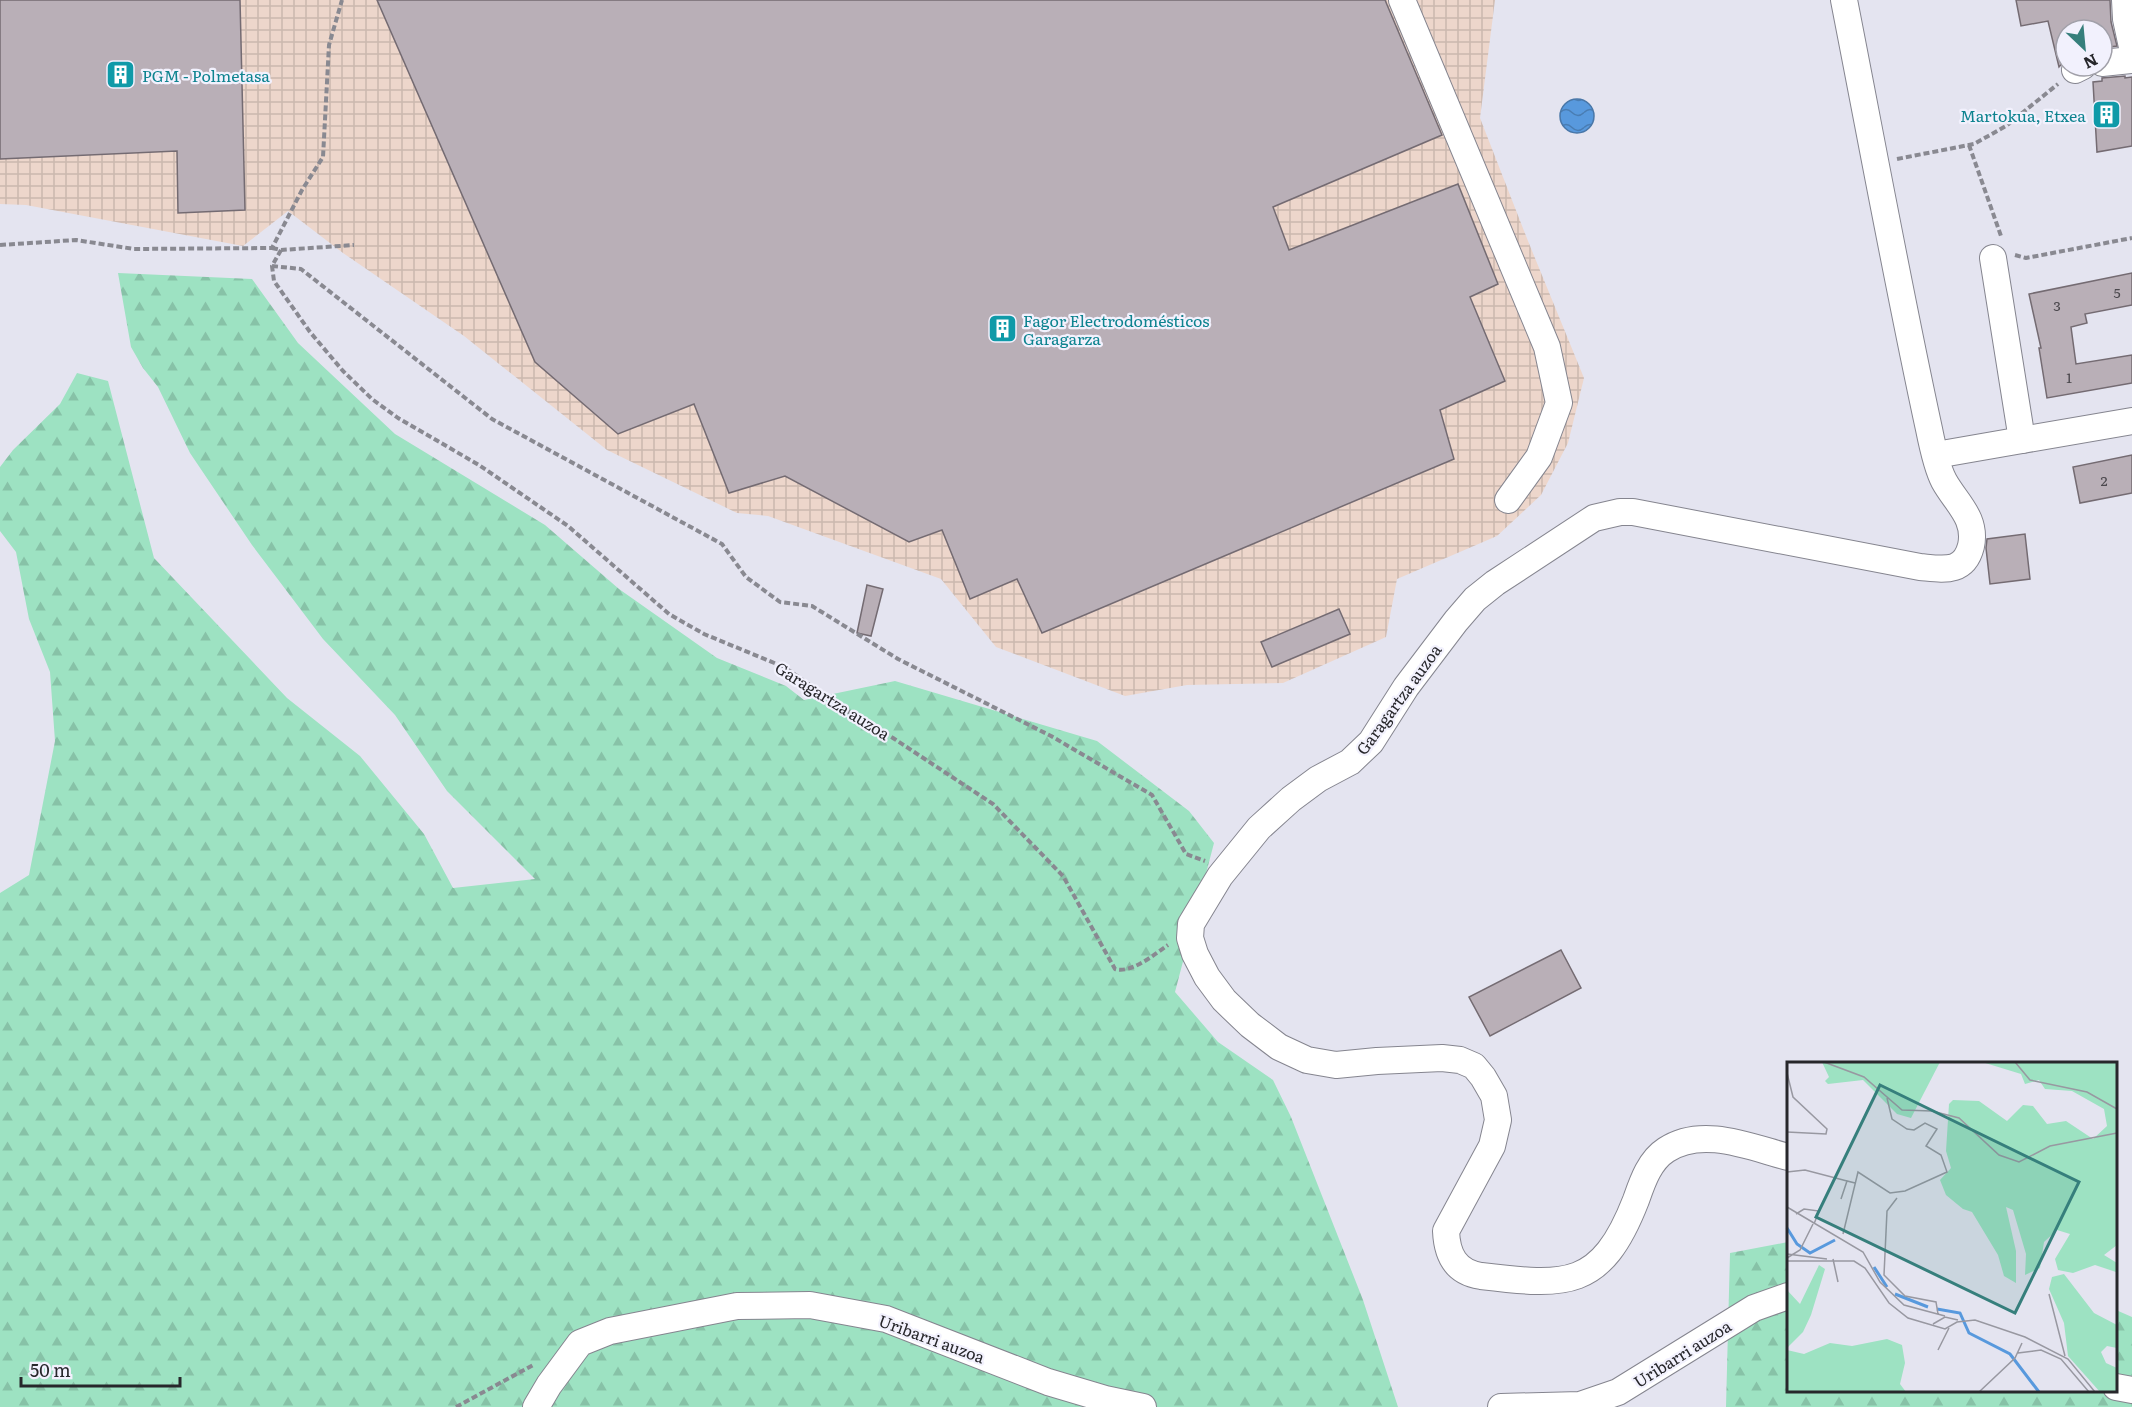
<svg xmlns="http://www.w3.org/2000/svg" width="2132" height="1407" font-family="Literata,serif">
<defs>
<pattern id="industrial-grid" width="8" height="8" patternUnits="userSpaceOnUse" patternTransform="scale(1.5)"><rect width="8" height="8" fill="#edd6cb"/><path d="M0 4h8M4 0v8" fill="none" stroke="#cbb8ae"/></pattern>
<pattern id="forest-firs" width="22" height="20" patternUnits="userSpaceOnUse" patternTransform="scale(1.5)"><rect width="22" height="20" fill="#9de2c2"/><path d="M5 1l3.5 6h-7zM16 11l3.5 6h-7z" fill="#87c2a7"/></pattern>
<pattern id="water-waves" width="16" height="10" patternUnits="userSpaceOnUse" patternTransform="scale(1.5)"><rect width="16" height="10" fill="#5899dd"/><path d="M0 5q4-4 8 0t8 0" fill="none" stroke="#497db3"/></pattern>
</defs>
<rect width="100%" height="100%" fill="#e4e4f0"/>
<!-- industrial -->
<path fill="url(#industrial-grid)" d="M 0,0 L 1495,0 L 1480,118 L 1528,241 L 1584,378 L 1568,443 L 1541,495 L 1497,536 L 1397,579 L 1386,637 L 1283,683 L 1187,685 L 1125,696 L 996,647 L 941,579 L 768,516 L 737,513 L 607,450 L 464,336 L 343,253 L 288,211 L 243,246 L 26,205 L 0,204 Z"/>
<!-- forest -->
<g fill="url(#forest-firs)">
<path d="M 118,273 L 252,279 L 298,343 L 395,434 L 545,525 L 619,589 L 717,658 L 786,686 L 804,700 L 895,681 L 1097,741 L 1189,811 L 1214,843 L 1175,992 L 1218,1042 L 1273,1080 L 1291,1117 L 1363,1300 L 1398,1407 L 0,1407 L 0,893 L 29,875 L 55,741 L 50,672 L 29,619 L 16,552 L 0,531 L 0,467 L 13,450 L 60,404 L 77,373 L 108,381 L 154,558 L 287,698 L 360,756 L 424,834 L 453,888 L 535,879 L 447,791 L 395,715 L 323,639 L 252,545 L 190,453 L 158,387 L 143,368 L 131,347 Z"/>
<path d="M 1788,1242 L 1788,1390 L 2116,1390 L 2116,1310 L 2132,1317 L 2132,1407 L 1726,1407 L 1730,1253 Z"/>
</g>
<!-- water -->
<circle fill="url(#water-waves)" stroke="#4977a8" stroke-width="1.5" cx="1577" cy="116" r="17"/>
<!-- building -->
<g fill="#b9afb7" stroke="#746b72" stroke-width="1.5">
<path d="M 0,0 L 240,0 L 245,210 L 178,213 L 177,151 L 0,159 Z"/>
<path d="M 377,0 L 1385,0 L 1442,135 L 1273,207 L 1289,250 L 1458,184 L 1498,284 L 1470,297 L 1505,381 L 1440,410 L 1454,459 L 1042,633 L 1017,579 L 970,599 L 942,530 L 909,542 L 785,476 L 729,493 L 694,404 L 618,434 L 535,362 Z"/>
<path d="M 2016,0 L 2110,0 L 2111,22 L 2117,46 L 2102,48 L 2102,30 L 2066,30 L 2066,59 L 2059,67 L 2048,21 L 2021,26 Z"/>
<path d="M 2125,76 L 2125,78 L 2132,77 L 2132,146 L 2097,152 L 2093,82 L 2102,81 L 2102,78 Z"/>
<path d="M 2132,273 L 2132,305 L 2085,314 L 2087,323 L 2071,327 L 2076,364 L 2132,355 L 2132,383 L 2047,398 L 2039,348 L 2041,348 L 2029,294 Z"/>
<path d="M 2132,455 L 2132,493 L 2080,503 L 2073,467 Z"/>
<path d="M 2025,534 L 2030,579 L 1990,584 L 1986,548 L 1987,539 Z"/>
<path d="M 867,585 L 883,589 L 871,636 L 857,633 Z"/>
<path d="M 1339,609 L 1350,634 L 1272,667 L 1261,642 Z"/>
<path d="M 1561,950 L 1581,988 L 1490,1036 L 1469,997 Z"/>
</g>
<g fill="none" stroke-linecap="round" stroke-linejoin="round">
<defs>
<g id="minor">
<path d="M 1402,0 L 1547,347 L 1559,403 L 1539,457 L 1508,500"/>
<path d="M 2125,0 L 2126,19 L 2132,47"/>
<path d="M 2102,63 L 2132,60"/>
<path d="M 2075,70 L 2083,66"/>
<path d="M 2022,440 L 2132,421"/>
<path d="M 1936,455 L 2022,440 L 1993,258"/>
<path d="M 1788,1157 C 1750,1147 1702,1126 1666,1150 C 1649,1161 1642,1183 1636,1200 C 1601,1290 1566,1286 1481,1276 C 1455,1272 1447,1254 1446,1231 L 1492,1146 L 1498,1120 L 1494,1096 L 1483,1077 L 1474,1066 L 1460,1060 L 1442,1058 L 1377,1061 L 1336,1065 L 1307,1060 L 1279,1047 L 1250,1025 L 1224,1000 L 1207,977 L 1195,954 L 1190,938 L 1191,924 L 1220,876 L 1259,828 L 1291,799 L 1318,779 L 1350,762 L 1371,742 L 1406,687 L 1456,621 L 1475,599 L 1495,583 L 1594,518 L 1620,512 L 1633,512 L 1920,567 C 1943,569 1964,574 1971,546 C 1977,518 1956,503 1944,481 C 1937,468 1932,444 1929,429 C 1898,286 1872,143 1844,0"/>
<path d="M 2116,1387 L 2132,1390"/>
<path d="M 536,1407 L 549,1385 L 580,1343 L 610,1331 L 737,1306 L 810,1305 L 886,1319 L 1048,1382 L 1105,1399 L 1143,1407"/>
<path d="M 1501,1407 L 1580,1405 L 1618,1392 L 1754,1308 L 1788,1296"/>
</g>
</defs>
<!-- minor casing -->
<use href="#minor" stroke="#85858f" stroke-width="28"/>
<!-- path -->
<g stroke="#898991" stroke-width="4" stroke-dasharray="6 3" stroke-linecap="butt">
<path d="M 1969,145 L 2001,236"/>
<path d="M 1897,159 L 1974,144 L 2006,126 L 2058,84"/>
<path d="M 0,245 L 76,240 L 134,249 L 272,248 L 302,190 L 323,157 L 329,45 L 342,0"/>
<path d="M 272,248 L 281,250 L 354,245"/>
<path d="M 281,250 L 272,266 L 274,281 L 310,332 L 343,371 L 372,399 L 398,418 L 479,465 L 568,526 L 669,614 L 704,634 L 784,667 L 849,712 L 893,738 L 993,804 L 1063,876 L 1115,969 C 1131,974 1155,954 1168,945"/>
<path d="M 2015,255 L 2026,258 L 2132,238"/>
<path d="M 272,266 L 301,269 L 492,419 L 722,544 L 746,577 L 780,602 L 812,606 L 898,659 L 1051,736 L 1152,795 L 1186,854 L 1205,861"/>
<path d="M 456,1407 L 535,1364"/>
</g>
<!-- minor -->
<use href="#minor" stroke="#fff" stroke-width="26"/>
</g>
<!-- icons -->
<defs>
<symbol id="building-square" viewBox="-11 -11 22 22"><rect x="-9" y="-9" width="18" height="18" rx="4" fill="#0f9aa8" stroke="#f2f1fd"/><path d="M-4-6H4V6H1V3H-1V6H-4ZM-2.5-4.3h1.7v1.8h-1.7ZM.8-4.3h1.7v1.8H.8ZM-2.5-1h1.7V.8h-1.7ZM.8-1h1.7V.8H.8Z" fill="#fff"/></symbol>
</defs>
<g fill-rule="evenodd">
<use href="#building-square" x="104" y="58" width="33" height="33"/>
<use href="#building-square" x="2090" y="98" width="33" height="33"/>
<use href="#building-square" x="986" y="312" width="33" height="33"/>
</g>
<g text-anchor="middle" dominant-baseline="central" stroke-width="4.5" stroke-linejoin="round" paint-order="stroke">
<!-- number labels -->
<g font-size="14" fill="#4c494e">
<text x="2117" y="292">5</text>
<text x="2057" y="305">3</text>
<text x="2069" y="377">1</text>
<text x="2104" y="480">2</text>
</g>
<!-- culture labels -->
<g font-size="16" fill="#0d838f" stroke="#f2f1fd" text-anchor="start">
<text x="142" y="75">PGM - Polmetasa</text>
<text x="2086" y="115" text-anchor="end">Martokua, Etxea</text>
<text x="1023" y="320">Fagor Electrodomésticos<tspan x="1023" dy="18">Garagarza</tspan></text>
</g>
<!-- street labels -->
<g font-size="16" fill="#27272b" stroke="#f2f1fd">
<text transform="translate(1398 699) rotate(-54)">Garagartza auzoa</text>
<text transform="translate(833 700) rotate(32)">Garagartza auzoa</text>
<text transform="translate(932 1338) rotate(20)">Uribarri auzoa</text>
<text transform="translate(1682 1353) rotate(-32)">Uribarri auzoa</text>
</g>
</g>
<!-- overview -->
<g transform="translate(1787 1062)">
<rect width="330" height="330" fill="#e4e4f0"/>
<path d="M 35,0 L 153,0 L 124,56 L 110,52 L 76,18 L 41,22 L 38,19 L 42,15 ZM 195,0 L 330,0 L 330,183 L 317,193 L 330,201 L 329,210 L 308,203 L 286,211 L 271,208 L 268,197 L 283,172 L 270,168 L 257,180 L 253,206 L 238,213 L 239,192 L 226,148 L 219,145 L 229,189 L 229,221 L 217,214 L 211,193 L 185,150 L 176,147 L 159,133 L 153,118 L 164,106 L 159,89 L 162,42 L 166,38 L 192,39 L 220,59 L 236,43 L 246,44 L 260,62 L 279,59 L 306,77 L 320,64 L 317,47 L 285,29 L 258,27 L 252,18 L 238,22 L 234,12 ZM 32,203 L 38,207 L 24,253 L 16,270 L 0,286 L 0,228 L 13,242 ZM 277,212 L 307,251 L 330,263 L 330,286 L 320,284 L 314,290 L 319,301 L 330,306 L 330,330 L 313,330 L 281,294 L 277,261 L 262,227 L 265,215 ZM 100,277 L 115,283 L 118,301 L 113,322 L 119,330 L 0,330 L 0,288 L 17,292 L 43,281 L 65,284 Z" fill="#9de2c2"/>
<path fill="none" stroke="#5899dd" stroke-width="3" d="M 0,166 L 10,182 L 23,191 L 48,178M 87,205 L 100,225M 108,232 L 141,245M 150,247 L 173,251 L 182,271 L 223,292 L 252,330"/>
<path fill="none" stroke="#9898a1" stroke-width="1.5" d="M 37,0 L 77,15 L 115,48 L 145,49 L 172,56 L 212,93 L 232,100 L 263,84 L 330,71M 228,0 L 243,18 L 300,30 L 330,47M 0,11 L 6,35 L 40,67 L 39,72 L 0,70M 0,110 L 18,108 L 60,119M 110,136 L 100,149 L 97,213 L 118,234 L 149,240 L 151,252M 54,137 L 60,119 L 68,121M 0,145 L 76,190 L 93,220 L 117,243 L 158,254M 9,152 L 17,147 L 32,149 L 27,162M 56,172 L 71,110 L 103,131 L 118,129 L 160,110 L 154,93 L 139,84 L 150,67 L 138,61 L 127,68 L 120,67 L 105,57 L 100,36M 0,192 L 40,197M 0,196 L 13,188 L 26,162M 46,197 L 51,220M 0,199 L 67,199 L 78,206 L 102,241 L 121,256 L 158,267 L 170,260 L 188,258 L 238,275 L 281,297 L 308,330M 262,232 L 278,294M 146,262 L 158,255 L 171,258M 151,288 L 162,266M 231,291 L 254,288 L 274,297 L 302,330M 192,330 L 228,296 L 235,281"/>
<path fill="#367f7c" fill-opacity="0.15" stroke="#367f7c" stroke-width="3" d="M 93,23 L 292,120 L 228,251 L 29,155 Z"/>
<rect width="330" height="330" fill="none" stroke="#27272b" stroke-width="3"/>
</g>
<!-- north arrow -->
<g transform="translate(2084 48) rotate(154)"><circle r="28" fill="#f2f1fd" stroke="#a1a0a9" stroke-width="1.5"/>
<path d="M0-4.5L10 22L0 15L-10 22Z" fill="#367f7c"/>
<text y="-9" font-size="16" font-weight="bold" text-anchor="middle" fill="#27272b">N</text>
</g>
<!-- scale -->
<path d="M21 1377v9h159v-9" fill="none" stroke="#27272b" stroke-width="3"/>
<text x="30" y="1377" font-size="18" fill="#27272b" stroke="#f2f1fd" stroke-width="4.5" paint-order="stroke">50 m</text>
</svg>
